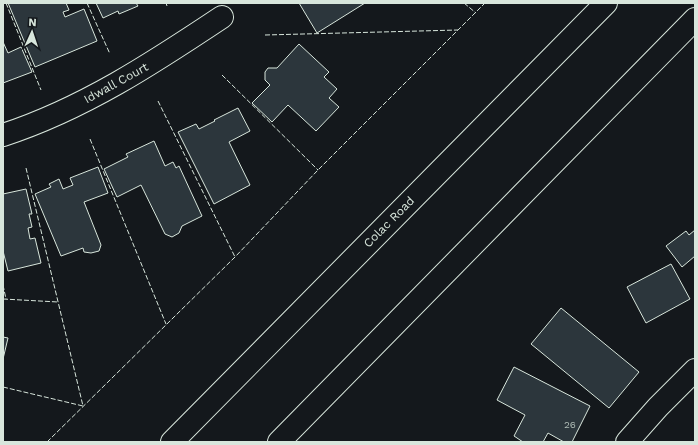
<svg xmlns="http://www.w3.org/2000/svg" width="698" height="445" font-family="'Work Sans',sans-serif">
<rect width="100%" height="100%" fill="#14181c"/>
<!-- building -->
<g fill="#2c363c" stroke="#d8e6dc">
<path d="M 8,3 L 66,3 L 69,10 L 63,12 L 65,17 L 84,9 L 97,41 L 35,67 Z"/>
<path d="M 96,3 L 136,3 L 138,6 L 119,14 L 118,11 L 103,18 Z"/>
<path d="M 299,3 L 365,3 L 317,33 Z"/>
<path d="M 3,42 L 8,53 L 21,47 L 32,72 L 3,83 Z"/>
<path d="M 299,44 L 329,72 L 324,77 L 337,89 L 329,98 L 339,107 L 316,131 L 288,105 L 272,122 L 252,103 L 270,85 L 265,80 L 265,72 L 268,68 L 277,68 Z"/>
<path d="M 238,108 L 250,131 L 229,142 L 250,185 L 214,204 L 178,132 L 196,124 L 199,129 L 215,121 L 214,120 Z"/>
<path d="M 154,141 L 165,166 L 173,162 L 176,168 L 179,166 L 202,216 L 182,226 L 179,233 L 172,237 L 165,234 L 141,185 L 117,197 L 104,169 L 128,157 L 126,154 Z"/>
<path d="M 98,167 L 108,193 L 84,202 L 101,245 L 99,251 L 91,253 L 84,252 L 83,248 L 61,256 L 35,194 L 51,187 L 49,184 L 59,179 L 63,189 L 73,185 L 70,178 Z"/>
<path d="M 26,189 L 32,214 L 29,214 L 32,227 L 28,228 L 30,239 L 35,238 L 41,263 L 8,271 L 3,251 L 3,194 Z"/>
<path d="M 695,230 L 695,256 L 682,267 L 666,246 L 686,231 L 689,235 Z"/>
<path d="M 671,264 L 690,299 L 646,323 L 627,287 Z"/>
<path d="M 561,308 L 639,372 L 609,408 L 531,344 Z"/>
<path d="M 3,337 L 8,338 L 3,359 Z"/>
<path d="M 514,367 L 590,406 L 572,442 L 564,442 L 548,433 L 543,442 L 523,442 L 514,436 L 525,415 L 497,400 Z"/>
</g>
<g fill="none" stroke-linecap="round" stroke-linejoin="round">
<defs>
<g id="minor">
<path d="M 3,135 C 83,109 153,63 222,17"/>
<path d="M 627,442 L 658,407 L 695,370"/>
</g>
<g id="highway">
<path d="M 172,442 L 606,3"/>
<path d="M 279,442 L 695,19"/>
</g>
</defs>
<!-- minor casing -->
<use href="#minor" stroke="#d8e6dc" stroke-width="24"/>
<!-- highway casing -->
<use href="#highway" stroke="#d8e6dc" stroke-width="24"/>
<!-- minor -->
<use href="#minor" stroke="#14181c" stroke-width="22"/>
<!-- highway -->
<use href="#highway" stroke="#14181c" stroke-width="22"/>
<!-- fence -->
<g stroke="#d8e6dc" stroke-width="1" stroke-dasharray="5 2" stroke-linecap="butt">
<path d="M 6,3 L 41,90"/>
<path d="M 87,3 L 110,54"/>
<path d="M 166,3 L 167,6"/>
<path d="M 464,3 L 476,13"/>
<path d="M 265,35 L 458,30"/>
<path d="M 222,75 L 318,170"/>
<path d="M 158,101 L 235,257"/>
<path d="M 90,139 L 166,324"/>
<path d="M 3,285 L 6,299"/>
<path d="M 3,299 L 58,302"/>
<path d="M 3,387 L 83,406 L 26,168"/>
<path d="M 47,442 L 235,257 L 318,170 L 485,3"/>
</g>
</g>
<g text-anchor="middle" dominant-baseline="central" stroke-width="3" stroke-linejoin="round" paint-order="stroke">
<!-- number labels -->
<g font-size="10" fill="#adbab4">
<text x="570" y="424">26</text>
</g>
<!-- street labels -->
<g font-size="12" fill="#d8e6dc" stroke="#14181c">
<text transform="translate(116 83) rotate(-29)">Idwall Court</text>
<text transform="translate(389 222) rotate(-45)">Colac Road</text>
</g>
</g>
<!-- border -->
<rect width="698" height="445" fill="none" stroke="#d8e6dc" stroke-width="8"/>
<!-- north arrow -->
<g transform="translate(32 32) rotate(3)" stroke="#14181c" stroke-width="3" paint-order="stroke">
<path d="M0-3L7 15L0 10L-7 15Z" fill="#d8e6dc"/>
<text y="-6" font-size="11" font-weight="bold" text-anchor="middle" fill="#d8e6dc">N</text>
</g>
</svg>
